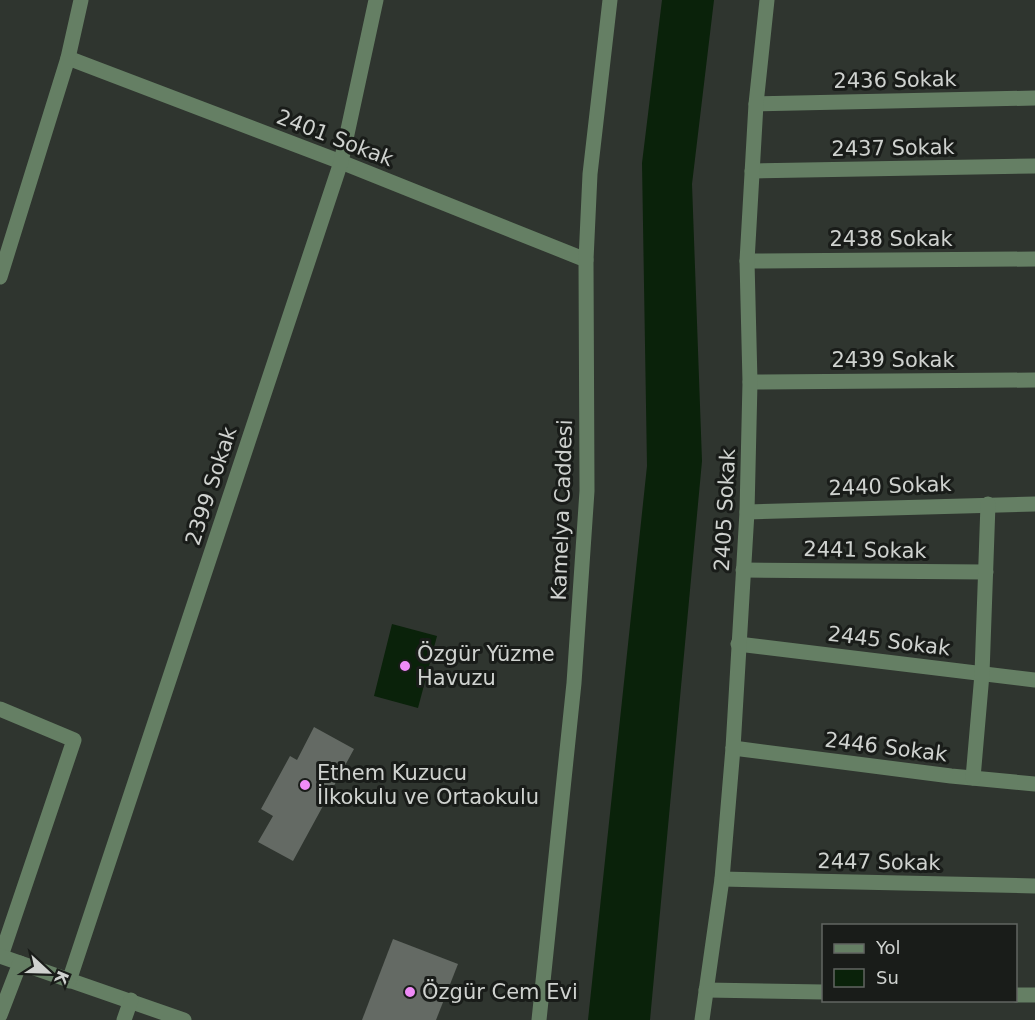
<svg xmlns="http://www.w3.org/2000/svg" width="1035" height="1020" font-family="'DejaVu Sans',sans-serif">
<rect width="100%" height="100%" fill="#2f352f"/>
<!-- water -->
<g fill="#0a220a">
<path d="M 662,0 L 714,0 L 692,184 L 702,461 L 650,1020 L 588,1020 L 647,466 L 642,163 Z"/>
<path d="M 392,624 L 437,636 L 418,708 L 374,696 Z"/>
</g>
<!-- building -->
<g fill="#646a64">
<path d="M 314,727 L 354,749 L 293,861 L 258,842 L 273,816 L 261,809 L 290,756 L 297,760 Z"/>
<path d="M 393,939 L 458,964 L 436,1020 L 362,1020 Z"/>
</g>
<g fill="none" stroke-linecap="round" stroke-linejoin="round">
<!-- minor -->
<g stroke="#657f64" stroke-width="15">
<path d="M 68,58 L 341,162 L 586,260"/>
<path d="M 756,104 L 1035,98"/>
<path d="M 752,171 L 1035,166"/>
<path d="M 747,261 L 1035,259"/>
<path d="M 0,277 L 68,58 L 81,0"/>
<path d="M 750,382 L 1035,380"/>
<path d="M 747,512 L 1035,504"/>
<path d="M 743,570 L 986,572"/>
<path d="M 738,644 L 1035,680"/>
<path d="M 0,709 L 74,740 L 1,956"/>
<path d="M 733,748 L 951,776 L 1035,784"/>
<path d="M 973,778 L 982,674 L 988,504"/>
<path d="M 722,879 L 1035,886"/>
<path d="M 0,956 L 184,1020"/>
<path d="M 69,981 L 341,162 L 376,0"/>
<path d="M 706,990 L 824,992"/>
<path d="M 1016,995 L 1035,995"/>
<path d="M 0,1015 L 20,963"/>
<path d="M 124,1020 L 131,1000"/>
<path d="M 539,1020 L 574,683 L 587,491 L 586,260 L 590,174 L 610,0"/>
<path d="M 702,1020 L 722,879 L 733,748 L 747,512 L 750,382 L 747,261 L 756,104 L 767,0"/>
</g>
</g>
<!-- markers -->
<g fill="#ef8bf7" stroke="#191c19" stroke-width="2">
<circle cx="405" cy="666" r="6"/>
<circle cx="305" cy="785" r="6"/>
<circle cx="410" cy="992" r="6"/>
</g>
<g text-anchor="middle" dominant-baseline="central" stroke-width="6" stroke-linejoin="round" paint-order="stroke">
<!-- street labels -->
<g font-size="21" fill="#cfd2cf" stroke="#191c19">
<text transform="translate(895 80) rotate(-1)">2436 Sokak</text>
<text transform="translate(335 138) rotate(21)">2401 Sokak</text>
<text transform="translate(893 148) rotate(-1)">2437 Sokak</text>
<text x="891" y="239">2438 Sokak</text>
<text x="893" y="360">2439 Sokak</text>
<text transform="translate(211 486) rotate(-72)">2399 Sokak</text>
<text transform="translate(890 486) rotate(-2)">2440 Sokak</text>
<text transform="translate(562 510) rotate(-88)">Kamelya Caddesi</text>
<text transform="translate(725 510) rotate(-87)">2405 Sokak</text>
<text transform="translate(865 550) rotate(1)">2441 Sokak</text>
<text transform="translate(889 641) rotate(7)">2445 Sokak</text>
<text transform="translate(886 747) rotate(7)">2446 Sokak</text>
<text transform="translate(879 862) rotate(1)">2447 Sokak</text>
</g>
<!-- poi labels -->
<g font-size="21" fill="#cfd2cf" stroke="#191c19" text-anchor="start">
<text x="417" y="654">Özgür Yüzme<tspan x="417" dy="24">Havuzu</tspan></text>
<text x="317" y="773">Ethem Kuzucu<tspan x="317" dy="24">İlkokulu ve Ortaokulu</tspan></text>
<text x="422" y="992">Özgür Cem Evi</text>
</g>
</g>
<!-- legend -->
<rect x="822" y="924" width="195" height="78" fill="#191c19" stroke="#626562" stroke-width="1.5"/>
<rect x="834" y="944" width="30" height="9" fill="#657f64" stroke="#626562" stroke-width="1.5"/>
<text x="876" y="954" font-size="18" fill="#cfd2cf">Yol</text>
<rect x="834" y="969" width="30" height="18" fill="#0a220a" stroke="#626562" stroke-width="1.5"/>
<text x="876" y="984" font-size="18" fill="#cfd2cf">Su</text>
<!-- north arrow -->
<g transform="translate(48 972) rotate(112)" stroke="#191c19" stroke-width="4.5" paint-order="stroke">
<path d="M0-4.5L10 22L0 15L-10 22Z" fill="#cfd2cf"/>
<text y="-9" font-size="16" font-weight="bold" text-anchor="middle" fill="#cfd2cf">K</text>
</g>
</svg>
